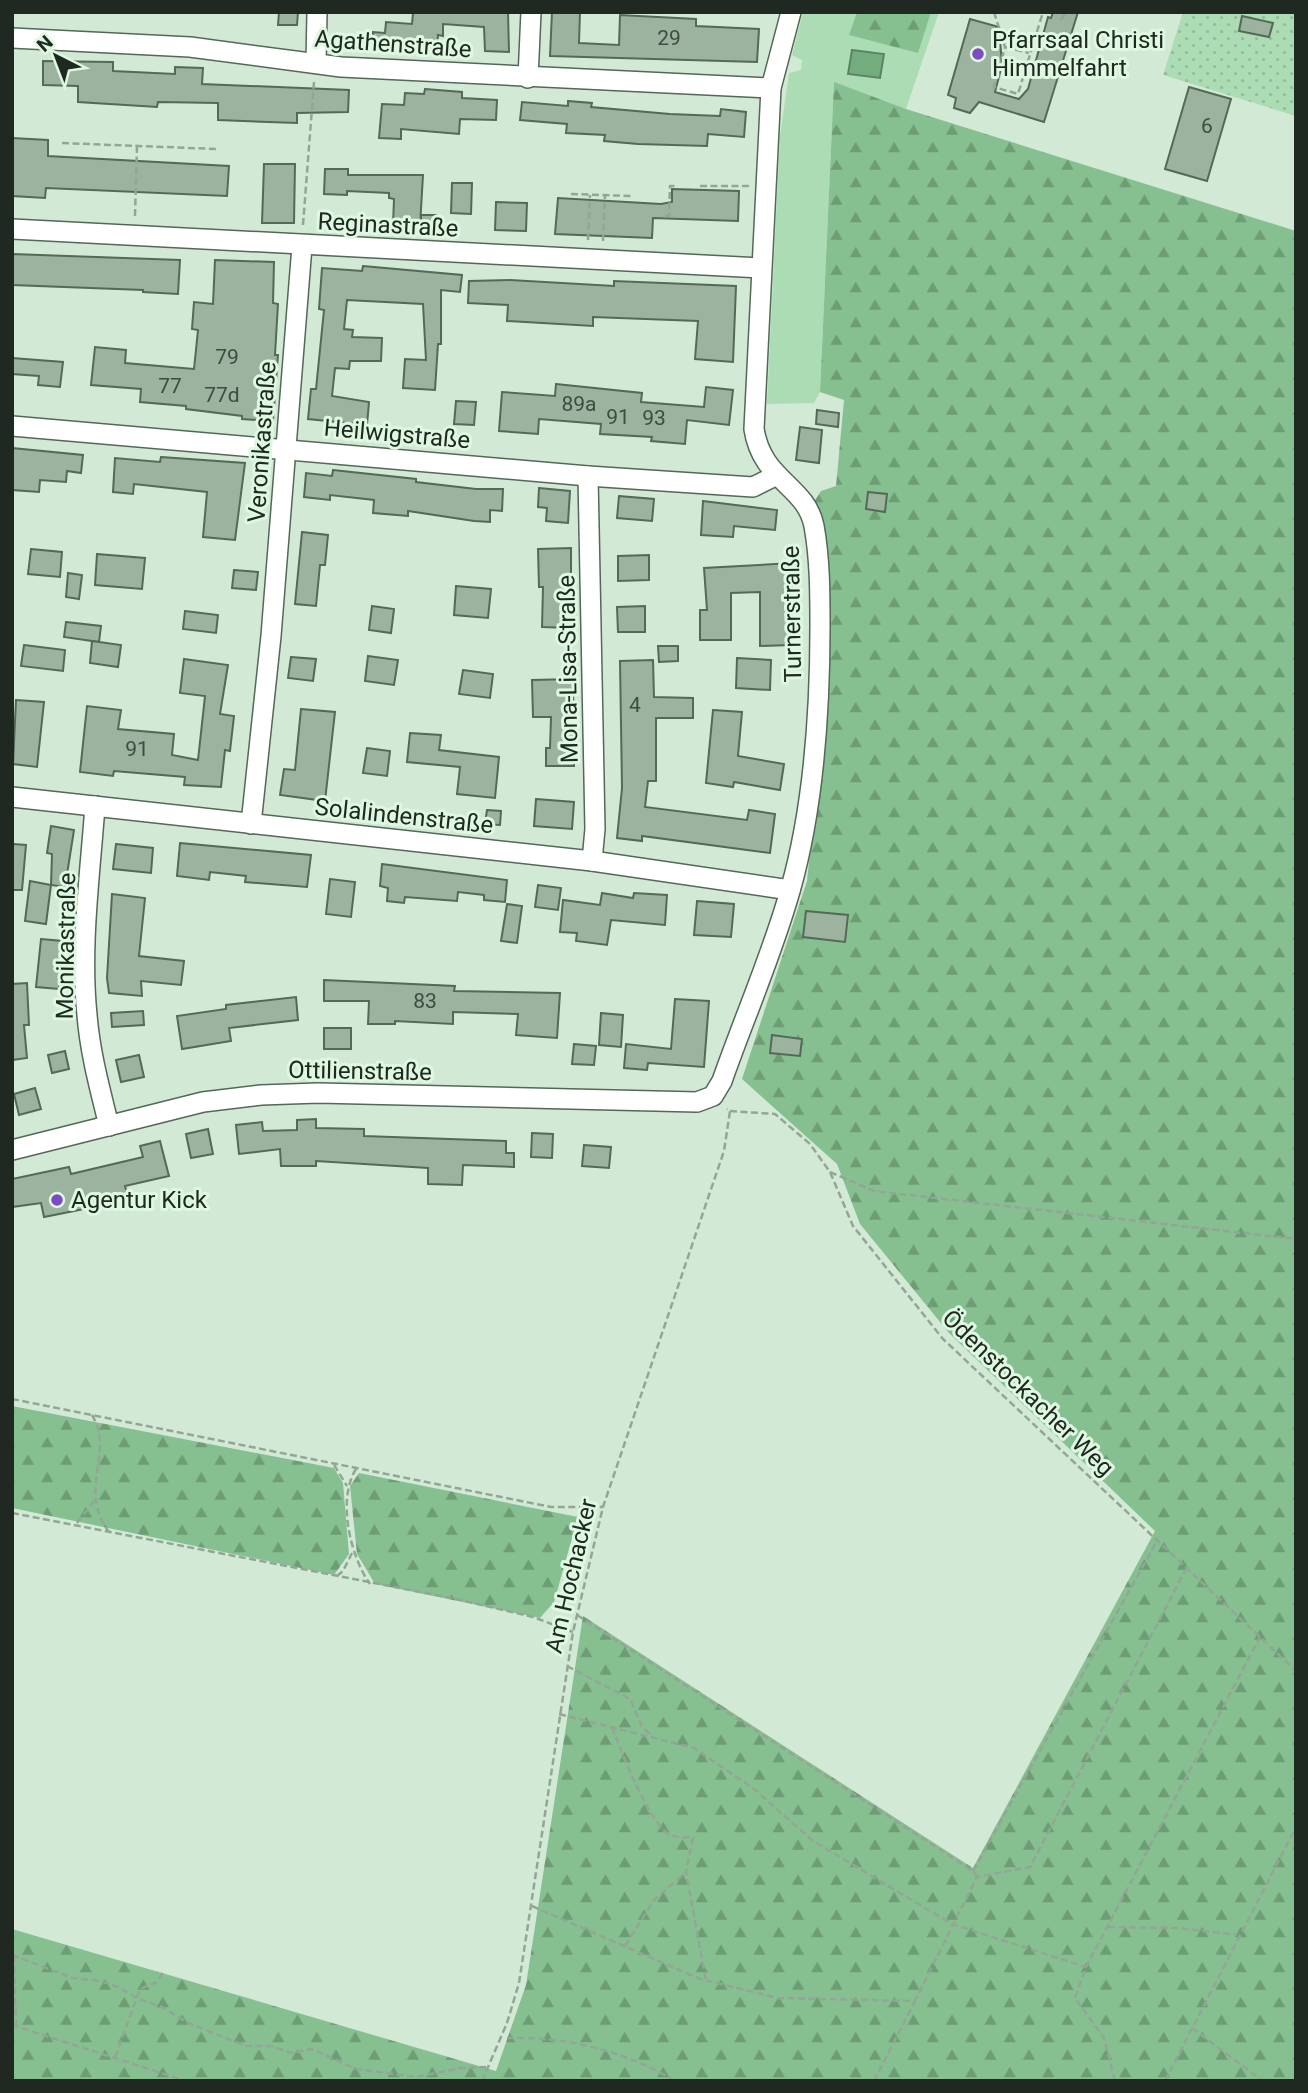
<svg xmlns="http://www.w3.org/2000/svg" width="1308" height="2093" font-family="Roboto,sans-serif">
<defs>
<pattern id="forest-firs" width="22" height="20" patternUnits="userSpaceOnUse" patternTransform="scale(1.75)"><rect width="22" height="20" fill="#86c090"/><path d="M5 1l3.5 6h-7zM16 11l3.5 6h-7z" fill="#6d9c75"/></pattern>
<pattern id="park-dots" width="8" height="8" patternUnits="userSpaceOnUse" patternTransform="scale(1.75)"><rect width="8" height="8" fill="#abdcb3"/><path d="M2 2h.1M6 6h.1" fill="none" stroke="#93bd9a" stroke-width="1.8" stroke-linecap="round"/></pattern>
</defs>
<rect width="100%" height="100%" fill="#d2ead5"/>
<!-- grass -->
<path fill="#abdcb3" d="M 803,12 L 939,12 L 906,109 L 834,83 L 820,392 L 814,403 L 767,404 L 780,136 L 789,73 L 801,70 L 802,60 L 792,55 Z"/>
<!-- forest -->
<g fill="url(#forest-firs)">
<path d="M 857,12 L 931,12 L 918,53 L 849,35 Z"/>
<path d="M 834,82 L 906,109 L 1296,231 L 1296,2081 L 12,2081 L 12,1929 L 496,2071 L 526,1985 L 583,1616 L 973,1868 L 1155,1531 L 949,1333 L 860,1224 L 837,1164 L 742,1079 L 807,881 L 828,680 L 812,505 L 821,491 L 836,486 L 844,400 L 820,392 Z"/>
<path d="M 12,1406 L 334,1468 L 343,1483 L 349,1554 L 334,1575 L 12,1508 Z"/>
<path d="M 359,1473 L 578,1517 L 554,1602 L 540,1618 L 375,1584 L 357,1554 L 350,1486 Z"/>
</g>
<!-- park -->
<path fill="url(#park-dots)" d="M 1183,12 L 1296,12 L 1296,116 L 1163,75 Z"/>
<!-- water -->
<path fill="#73ad7e" stroke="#5a8562" stroke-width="2" d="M 852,50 L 884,54 L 880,78 L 848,74 Z"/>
<!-- building -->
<g fill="#9bb39f" stroke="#546a57" stroke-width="2">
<path d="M 279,12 L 298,12 L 297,25 L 278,25 Z"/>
<path d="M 508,12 L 509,52 L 485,51 L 484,27 L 443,24 L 443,36 L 438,35 L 437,51 L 373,46 L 373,32 L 385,33 L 386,22 L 412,24 L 413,13 Z"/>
<path d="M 552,12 L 580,12 L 579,43 L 619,45 L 620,15 L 696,19 L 696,26 L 759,29 L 757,62 L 550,56 Z"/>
<path d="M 1053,12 L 1078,12 L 1044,122 L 979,102 L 970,113 L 954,108 L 956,98 L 948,95 L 970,19 L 999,27 L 1002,65 L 995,92 L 1019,99 L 1028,89 L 1048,17 L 1051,18 Z"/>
<path d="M 1242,16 L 1273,23 L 1269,37 L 1239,31 Z"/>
<path d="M 43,61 L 113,62 L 113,71 L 175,74 L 175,67 L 203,68 L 202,84 L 349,90 L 348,112 L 297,113 L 297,123 L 268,122 L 218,120 L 218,103 L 158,102 L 157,107 L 78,102 L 78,86 L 43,85 Z"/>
<path d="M 1189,87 L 1231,99 L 1207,181 L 1165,169 Z"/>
<path d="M 425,89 L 462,92 L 462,98 L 497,100 L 496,120 L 460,119 L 459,134 L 401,129 L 401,139 L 379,138 L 382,104 L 404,105 L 405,93 L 424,94 Z"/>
<path d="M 568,101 L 592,103 L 591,107 L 670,114 L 720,116 L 721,109 L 746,112 L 744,137 L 708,134 L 707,146 L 638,144 L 604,141 L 605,135 L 566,133 L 567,124 L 520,120 L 522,102 L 568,106 Z"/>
<path d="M 12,138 L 48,140 L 48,156 L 229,166 L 227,196 L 46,188 L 45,198 L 12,196 Z"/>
<path d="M 264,164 L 295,164 L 294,223 L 262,223 Z"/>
<path d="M 325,169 L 348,169 L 348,175 L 423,175 L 420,226 L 393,225 L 394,199 L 389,198 L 389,193 L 347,191 L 347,195 L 324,194 Z"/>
<path d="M 452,183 L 472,183 L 471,214 L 451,213 Z"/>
<path d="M 672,189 L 739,191 L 738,221 L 653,218 L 652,238 L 555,234 L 558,198 L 661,204 L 672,202 Z"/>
<path d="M 496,202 L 527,203 L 526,231 L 495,230 Z"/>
<rect x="421" y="215" width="15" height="14"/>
<path d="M 12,254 L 180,260 L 178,294 L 143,292 L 143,290 L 12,285 Z"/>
<path d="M 215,260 L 274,262 L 273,303 L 278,304 L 275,355 L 278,355 L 273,421 L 242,419 L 242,416 L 186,409 L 186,406 L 140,402 L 141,389 L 91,385 L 95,347 L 126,350 L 125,363 L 194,369 L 198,330 L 192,329 L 194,302 L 213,304 Z"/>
<path d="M 363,266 L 462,275 L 460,292 L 441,290 L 441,344 L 438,344 L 435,390 L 403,388 L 405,359 L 426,360 L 423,304 L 347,300 L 344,329 L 353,330 L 352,337 L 382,338 L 381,361 L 350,361 L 349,369 L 335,368 L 332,396 L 369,402 L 367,425 L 308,419 L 311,389 L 316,389 L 324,310 L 319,309 L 322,268 L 362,271 Z"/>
<path d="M 510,280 L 614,286 L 614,281 L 736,286 L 733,362 L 695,359 L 698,321 L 593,317 L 593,326 L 507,321 L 508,305 L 468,303 L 469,281 Z"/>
<path d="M 12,358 L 63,362 L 60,387 L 38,385 L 39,376 L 12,374 Z"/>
<path d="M 556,384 L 642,393 L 641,402 L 704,407 L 706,387 L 733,390 L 729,425 L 687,420 L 685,444 L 651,441 L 652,437 L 600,434 L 601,424 L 539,419 L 538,434 L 499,431 L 502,392 L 555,396 Z"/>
<path d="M 456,401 L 476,402 L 474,425 L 454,424 Z"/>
<path d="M 817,410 L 839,413 L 838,427 L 816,424 Z"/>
<path d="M 800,427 L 822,430 L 819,463 L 796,460 Z"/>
<path d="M 12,448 L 83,455 L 81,473 L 67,471 L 66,482 L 40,480 L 39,492 L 12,490 Z"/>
<path d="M 161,457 L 245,463 L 235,540 L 203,537 L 207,492 L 134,484 L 133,494 L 113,492 L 115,458 L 160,462 Z"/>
<path d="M 333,470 L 416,479 L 416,482 L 476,489 L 503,489 L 502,511 L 490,510 L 490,522 L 474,521 L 408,511 L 408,516 L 373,513 L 374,500 L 330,495 L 330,500 L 304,497 L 306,473 L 332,476 Z"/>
<path d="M 539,488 L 570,491 L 568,523 L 546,521 L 547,508 L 538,507 Z"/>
<path d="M 868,492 L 887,494 L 885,512 L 866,509 Z"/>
<path d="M 619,496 L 654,499 L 652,521 L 617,518 Z"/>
<path d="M 703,501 L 777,510 L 775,530 L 734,526 L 733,537 L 701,535 Z"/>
<path d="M 302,532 L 328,535 L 325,565 L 320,565 L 316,606 L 295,604 Z"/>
<path d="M 571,548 L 571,628 L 542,627 L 543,587 L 539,587 L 538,549 Z"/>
<path d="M 31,549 L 62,552 L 60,577 L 28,574 Z"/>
<path d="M 97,554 L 145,558 L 142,589 L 95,585 Z"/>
<path d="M 649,555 L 649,580 L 618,581 L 618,556 Z"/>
<path d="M 793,563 L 791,645 L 760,646 L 760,592 L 731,593 L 731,640 L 700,640 L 700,610 L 707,610 L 704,568 Z"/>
<path d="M 234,570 L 258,572 L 256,590 L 232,588 Z"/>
<path d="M 68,573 L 82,575 L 79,599 L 66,597 Z"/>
<path d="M 456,586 L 491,589 L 488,618 L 454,615 Z"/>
<path d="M 372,606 L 394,609 L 391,633 L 369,630 Z"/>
<path d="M 645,606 L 645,632 L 618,632 L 617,607 Z"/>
<path d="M 185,611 L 218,615 L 216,633 L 183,629 Z"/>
<path d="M 66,622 L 101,626 L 99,642 L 64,637 Z"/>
<path d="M 92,641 L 121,645 L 118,667 L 90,663 Z"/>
<path d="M 24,645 L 65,650 L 63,671 L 21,666 Z"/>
<path d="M 658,646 L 678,646 L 678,661 L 659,662 Z"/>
<path d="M 368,656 L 398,660 L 394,685 L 365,681 Z"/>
<path d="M 291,657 L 316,659 L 313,681 L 288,678 Z"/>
<path d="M 737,658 L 771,660 L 770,690 L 736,688 Z"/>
<path d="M 184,659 L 228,665 L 220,714 L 234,716 L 230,751 L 225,750 L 221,787 L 184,785 L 185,777 L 114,771 L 113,776 L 80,772 L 87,706 L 121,710 L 118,729 L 174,734 L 172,755 L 198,760 L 205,696 L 180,693 Z"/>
<path d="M 653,660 L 654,697 L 693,698 L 693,718 L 656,718 L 656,781 L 648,781 L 645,807 L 747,820 L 749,810 L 775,814 L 770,853 L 642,836 L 642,841 L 617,838 L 622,788 L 620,661 Z"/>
<path d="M 463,670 L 493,674 L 490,698 L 459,694 Z"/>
<path d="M 573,679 L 574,766 L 546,766 L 546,748 L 550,748 L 551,717 L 533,717 L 532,680 Z"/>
<path d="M 16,700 L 44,702 L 37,767 L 13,764 Z"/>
<path d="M 301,709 L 335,712 L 325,801 L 280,795 L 284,769 L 295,770 Z"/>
<path d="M 713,710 L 742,712 L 738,756 L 784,764 L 780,790 L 734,782 L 733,787 L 706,783 Z"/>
<path d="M 410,733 L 441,735 L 439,750 L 499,757 L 495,798 L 457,794 L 460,767 L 407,762 Z"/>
<path d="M 367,748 L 390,751 L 387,776 L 363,773 Z"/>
<path d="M 536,799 L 574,802 L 572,829 L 534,826 Z"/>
<path d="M 487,810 L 501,811 L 500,825 L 485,824 Z"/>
<path d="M 51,826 L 74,830 L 65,887 L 51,885 L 52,854 L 47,853 Z"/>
<path d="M 180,843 L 311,855 L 307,887 L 245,882 L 246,876 L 210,872 L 209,880 L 177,876 Z"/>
<path d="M 13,844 L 26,845 L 22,890 L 12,890 Z"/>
<path d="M 116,844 L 153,848 L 151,873 L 113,869 Z"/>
<path d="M 382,864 L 507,880 L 505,902 L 484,900 L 484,895 L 458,892 L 457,901 L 405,897 L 404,903 L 387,901 L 388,888 L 380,886 Z"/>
<path d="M 330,879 L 355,882 L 351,917 L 326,914 Z"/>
<path d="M 30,881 L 51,885 L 46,924 L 25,921 Z"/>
<path d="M 538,885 L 561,888 L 558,910 L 535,907 Z"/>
<path d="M 602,893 L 633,898 L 634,893 L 667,895 L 665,925 L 611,920 L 607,945 L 576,941 L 577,933 L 560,932 L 563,900 L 600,905 Z"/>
<path d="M 112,894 L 145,898 L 139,956 L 184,961 L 181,985 L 141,981 L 142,996 L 109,993 L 107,978 Z"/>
<path d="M 697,901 L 734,904 L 731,937 L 694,935 Z"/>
<path d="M 507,904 L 522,906 L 517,943 L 501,941 Z"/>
<path d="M 806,911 L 848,915 L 845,942 L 803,937 Z"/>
<path d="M 41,939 L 63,941 L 59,989 L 36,987 Z"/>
<path d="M 324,980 L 455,986 L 454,991 L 560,993 L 557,1038 L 516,1035 L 518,1014 L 453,1012 L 453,1024 L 395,1021 L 395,1024 L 368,1024 L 369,1001 L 324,1001 Z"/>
<path d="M 27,983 L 29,1025 L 24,1025 L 27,1058 L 12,1060 L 12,984 Z"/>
<path d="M 296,997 L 298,1020 L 229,1028 L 231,1041 L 182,1049 L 177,1016 L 226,1009 L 226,1005 Z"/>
<path d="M 675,999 L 709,1001 L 704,1067 L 648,1063 L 647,1070 L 624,1068 L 626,1044 L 671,1049 Z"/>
<path d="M 143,1011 L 144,1025 L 112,1027 L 111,1013 Z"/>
<path d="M 601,1013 L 623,1015 L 621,1047 L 599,1045 Z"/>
<rect x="324" y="1028" width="27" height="21"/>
<path d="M 772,1035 L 802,1039 L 800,1056 L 770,1053 Z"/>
<path d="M 574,1044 L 596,1046 L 594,1065 L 572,1064 Z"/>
<path d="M 65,1051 L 69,1069 L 52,1073 L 48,1055 Z"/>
<path d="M 139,1055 L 144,1077 L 121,1082 L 116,1060 Z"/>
<path d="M 35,1088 L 41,1109 L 19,1115 L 14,1094 Z"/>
<path d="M 316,1119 L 316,1128 L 364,1129 L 364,1136 L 506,1141 L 506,1153 L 514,1153 L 514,1167 L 463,1165 L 462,1185 L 428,1184 L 428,1168 L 316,1161 L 316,1166 L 281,1166 L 280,1149 L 239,1154 L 236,1125 L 262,1122 L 263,1131 L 297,1130 L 297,1120 Z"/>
<path d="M 208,1129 L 213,1154 L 191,1158 L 186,1134 Z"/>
<path d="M 532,1133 L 553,1134 L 552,1158 L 531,1157 Z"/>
<path d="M 160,1141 L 169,1176 L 125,1186 L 129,1200 L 44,1217 L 41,1203 L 12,1207 L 12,1179 L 69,1167 L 71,1174 L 143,1157 L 140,1146 Z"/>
<path d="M 584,1145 L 611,1147 L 609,1168 L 582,1166 Z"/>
</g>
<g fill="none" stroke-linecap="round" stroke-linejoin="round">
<defs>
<g id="minor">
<path d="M 12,38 L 190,47 L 341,67 L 771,88"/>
<path d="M 316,63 L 317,12"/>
<path d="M 528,78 L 531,12"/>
<path d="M 12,229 L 761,268"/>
<path d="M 12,426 L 588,476 L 753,487 L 775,476"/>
<path d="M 588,476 L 595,829 L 592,861"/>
<path d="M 12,797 L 592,861 L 790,890"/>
<path d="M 95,806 C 90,875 80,947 87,1015 C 90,1053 100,1089 109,1126"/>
<path d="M 251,824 L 271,636 L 302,246"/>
<path d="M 12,1150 L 203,1102 L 261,1095 L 318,1093 L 697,1102 L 713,1096 L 722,1081 C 744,1018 772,955 790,891 C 814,807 820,713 820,627 C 820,593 820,559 814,526 C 806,485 762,481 754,429 L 771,88 L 791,12"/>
</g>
</defs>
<!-- minor casing -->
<use href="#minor" stroke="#536856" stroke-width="22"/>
<!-- path -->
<g stroke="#93a696" stroke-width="2.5" stroke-dasharray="7 3.5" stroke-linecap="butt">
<path d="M 994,12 L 1005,47 L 994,87 L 1018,94 L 1043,12"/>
<path d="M 1061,20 L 1066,12"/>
<path d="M 1005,47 L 1029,53"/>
<path d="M 62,143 L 216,149"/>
<path d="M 700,186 L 749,186"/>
<path d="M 571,194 L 632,196"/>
<path d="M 135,216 L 137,146"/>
<path d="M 665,216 L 669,216 L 670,186 L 678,186"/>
<path d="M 303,225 L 314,82"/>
<path d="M 588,240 L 590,195"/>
<path d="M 603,241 L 605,195"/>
<path d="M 730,1111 L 775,1114 L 810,1144 L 830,1172 L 853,1226 L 943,1339 L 1296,1671"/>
<path d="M 830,1172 L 874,1191 L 1296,1239"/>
<path d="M 12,1399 L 551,1507 L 603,1507"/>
<path d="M 92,1415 C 115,1453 77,1489 109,1532"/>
<path d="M 334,1465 L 347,1486"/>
<path d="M 356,1469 C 337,1499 350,1556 370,1584"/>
<path d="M 12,1513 L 452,1598 L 533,1617 L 573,1632"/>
<path d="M 77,1523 L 94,1501"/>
<path d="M 337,1576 L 343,1571 L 352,1553"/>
<path d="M 577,1615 L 973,1871 L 977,1877"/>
<path d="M 567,1666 L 630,1699 L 642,1727 L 653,1737"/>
<path d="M 559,1714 L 694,1748 L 754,1789 L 813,1841 L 952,1924 L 1086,1967"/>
<path d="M 612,1727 C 621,1752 648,1819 667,1833 C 673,1838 685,1837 693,1838 L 686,1872 L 706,1981"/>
<path d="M 973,1871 L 1157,1541"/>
<path d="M 532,1906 L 700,1979 L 778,1998 L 915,2001 L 977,1877 L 1030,1867 L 1186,1569"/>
<path d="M 1108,1927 L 1179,1928 L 1237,1935"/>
<path d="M 625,1946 L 654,1900 L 686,1872"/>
<path d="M 12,1955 L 73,1978 L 100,1981 L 118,1987 L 139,1999 L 162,2007 L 188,2023 L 246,2046 L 270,2046 L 292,2053 L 312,2049 L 356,2069 L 416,2077 L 461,2068 L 486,2067"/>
<path d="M 14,1956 L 16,2026"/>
<path d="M 12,2025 L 186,2081"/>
<path d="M 1192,2028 L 1263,2081"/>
<path d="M 507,2038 C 564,2036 626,2051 675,2081"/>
<path d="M 115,2057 L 140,1989 L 157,1982 L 164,1971"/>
<path d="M 482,2081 L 507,2023 L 519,1983 L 573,1632 L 603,1507 L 724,1151 L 730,1111 L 727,1109"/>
<path d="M 874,2081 L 915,2001"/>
<path d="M 1115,2081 L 1104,2038 L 1075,1998 L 1086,1967 L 1260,1637"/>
<path d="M 1165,2081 L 1296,1827"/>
</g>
<!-- minor -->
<use href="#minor" stroke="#fff" stroke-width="19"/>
</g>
<!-- markers -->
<g fill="#7d4bc3" stroke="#dff8e2" stroke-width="2.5">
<circle cx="978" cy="54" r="7"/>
<circle cx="57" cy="1200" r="7"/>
</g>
<g text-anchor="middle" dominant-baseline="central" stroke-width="6" stroke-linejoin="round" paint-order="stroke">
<!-- number labels -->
<g font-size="21" fill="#3f4c40">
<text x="669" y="38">29</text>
<text x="1207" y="126">6</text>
<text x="227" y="357">79</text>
<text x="170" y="386">77</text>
<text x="222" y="395">77d</text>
<text x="579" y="404">89a</text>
<text x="618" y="417">91</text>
<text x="654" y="418">93</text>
<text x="635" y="705">4</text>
<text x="137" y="749">91</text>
<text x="425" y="1001">83</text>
</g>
<!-- poi labels -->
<g font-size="24" fill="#202921" stroke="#dff8e2" text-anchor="start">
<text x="992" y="40">Pfarrsaal Christi<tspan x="992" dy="28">Himmelfahrt</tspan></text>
<text x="71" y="1200">Agentur Kick</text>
</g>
<!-- street labels -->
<g font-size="24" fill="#202921" stroke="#dff8e2">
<text transform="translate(393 44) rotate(4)">Agathenstraße</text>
<text transform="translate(388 225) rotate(3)">Reginastraße</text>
<text transform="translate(397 434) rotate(5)">Heilwigstraße</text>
<text transform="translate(262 442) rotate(-86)">Veronikastraße</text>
<text transform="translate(792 614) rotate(-91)">Turnerstraße</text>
<text transform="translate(568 669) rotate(-91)">Mona-Lisa-Straße</text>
<text transform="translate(404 816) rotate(6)">Solalindenstraße</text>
<text transform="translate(66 946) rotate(-89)">Monikastraße</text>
<text transform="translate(360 1071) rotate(1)">Ottilienstraße</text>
<text transform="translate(1028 1393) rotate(44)">Ödenstockacher Weg</text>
<text transform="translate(571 1576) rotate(-77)">Am Hochacker</text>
</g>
</g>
<!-- border -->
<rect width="1308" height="2093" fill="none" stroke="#202921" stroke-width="28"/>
<!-- north arrow -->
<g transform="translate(56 56) rotate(318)" stroke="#dff8e2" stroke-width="5" paint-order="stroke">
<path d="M0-5L12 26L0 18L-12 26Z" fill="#202921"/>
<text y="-10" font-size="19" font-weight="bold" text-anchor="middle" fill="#202921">N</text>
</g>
</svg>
